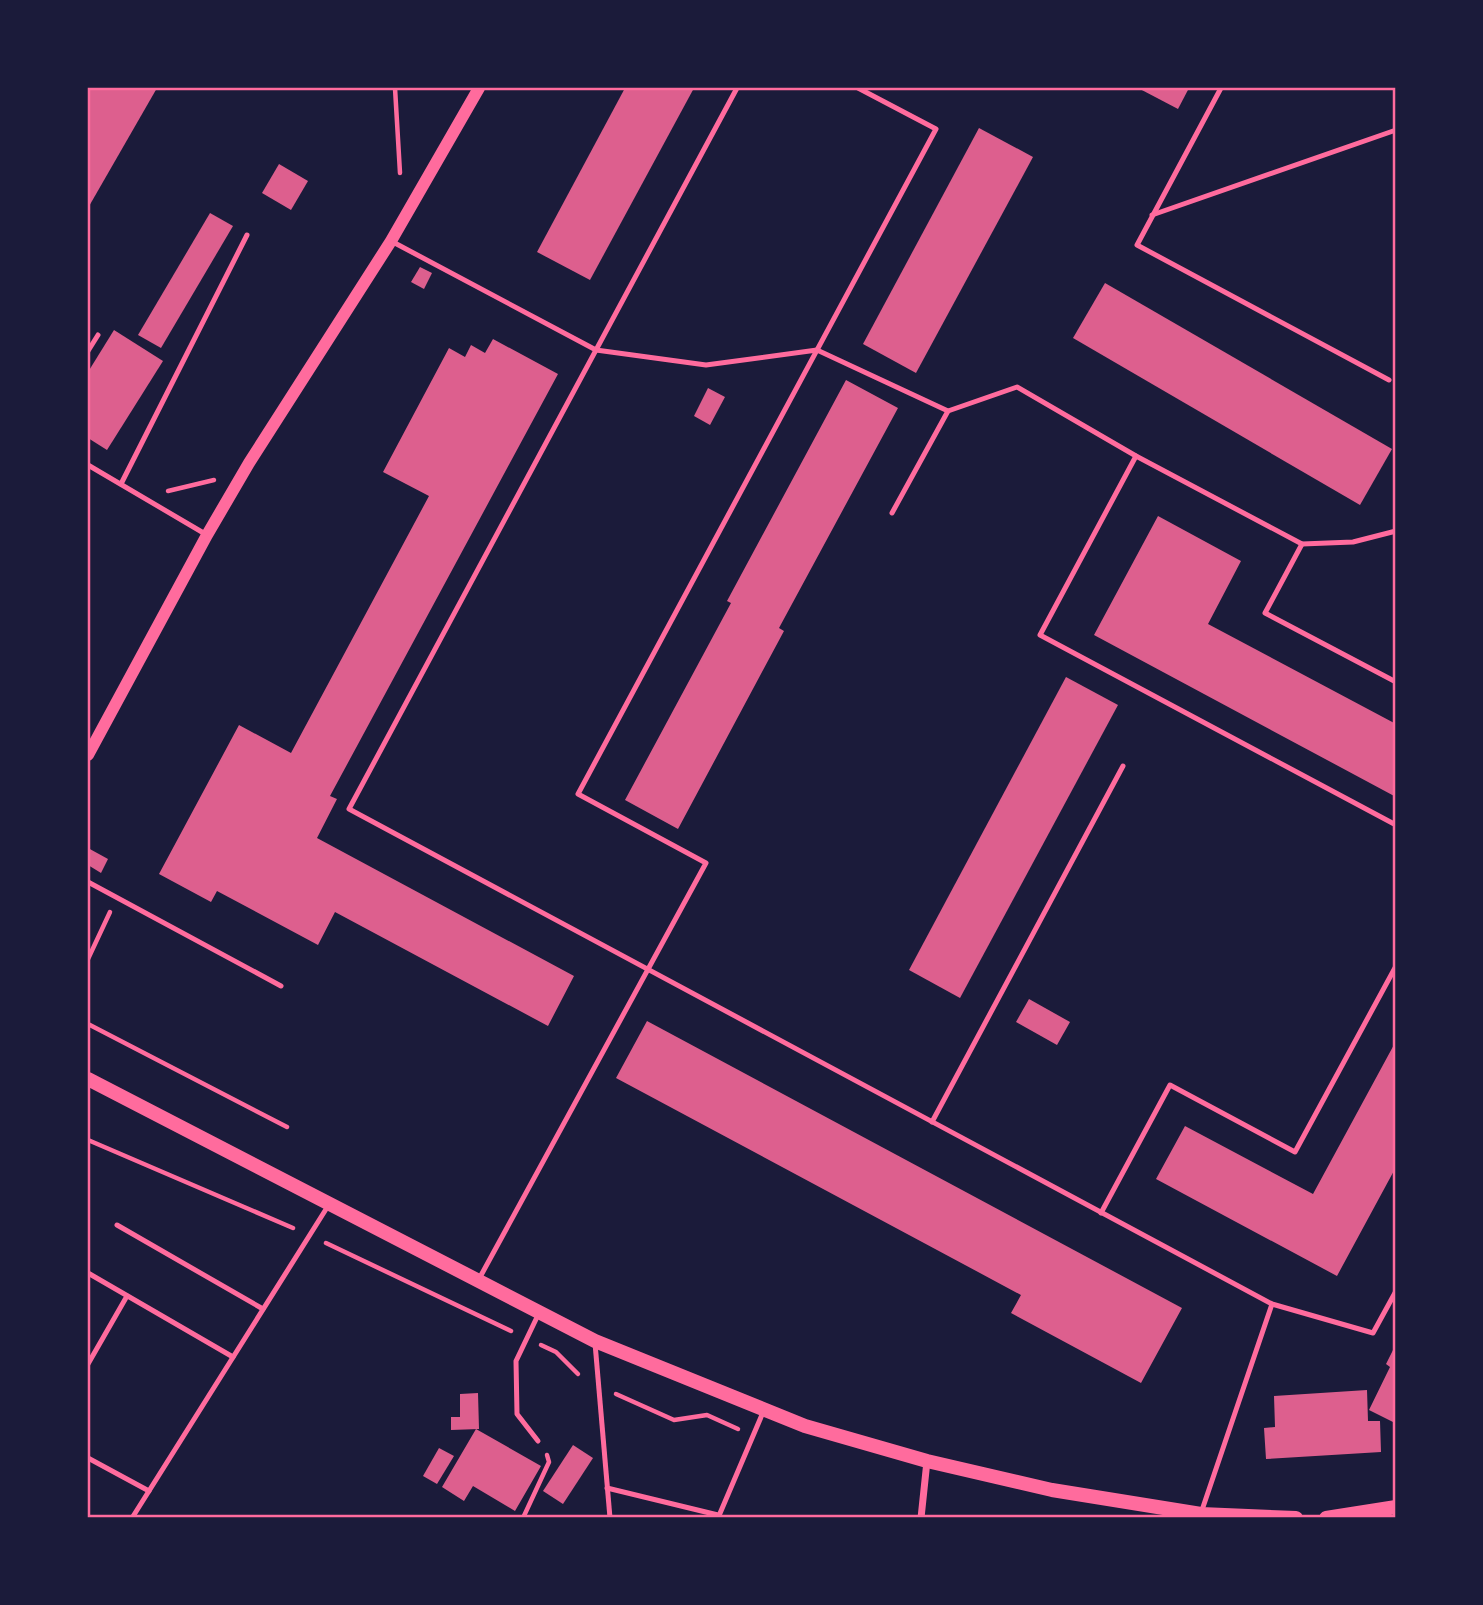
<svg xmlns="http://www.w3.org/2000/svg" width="1483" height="1605" font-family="'DejaVu Sans',sans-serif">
<rect width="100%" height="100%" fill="#1b1b3a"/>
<!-- building -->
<g fill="#dd5f8e">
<path d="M 88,88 L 157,88 L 88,208 Z"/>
<path d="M 625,88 L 694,88 L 590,280 L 537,252 Z"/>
<path d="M 1138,88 L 1189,88 L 1178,109 Z"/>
<path d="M 979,128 L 1033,157 L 916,373 L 863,344 Z"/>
<path d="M 279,164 L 308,181 L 291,210 L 262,193 Z"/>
<path d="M 210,213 L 233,226 L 161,348 L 138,335 Z"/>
<path d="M 420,267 L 432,273 L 424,289 L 411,282 Z"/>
<path d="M 1105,283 L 1392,449 L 1360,505 L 1073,338 Z"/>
<path d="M 114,330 L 163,361 L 107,450 L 88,438 L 88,372 Z"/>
<path d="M 493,339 L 558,374 L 330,796 L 337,799 L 317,838 L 574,976 L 548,1026 L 335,912 L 318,945 L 217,891 L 211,902 L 159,874 L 239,725 L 291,753 L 429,496 L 383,472 L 449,348 L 465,357 L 471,345 L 485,353 Z"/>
<path d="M 846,380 L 898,408 L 779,628 L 784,631 L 678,829 L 625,800 L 731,603 L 727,601 Z"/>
<path d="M 708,388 L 725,397 L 710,425 L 694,416 Z"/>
<path d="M 1158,516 L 1241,561 L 1208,624 L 1396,724 L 1396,797 L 1094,635 Z"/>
<path d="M 1066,677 L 1118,705 L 960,998 L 909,970 Z"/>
<path d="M 88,848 L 108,859 L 101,873 L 88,865 Z"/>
<path d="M 1029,999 L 1070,1022 L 1057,1045 L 1016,1022 Z"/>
<path d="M 647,1021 L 1182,1308 L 1141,1383 L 1011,1313 L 1021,1295 L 616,1078 Z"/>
<path d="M 1396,1041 L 1396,1167 L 1337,1276 L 1156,1179 L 1185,1126 L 1313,1194 Z"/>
<path d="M 1393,1350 L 1396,1351 L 1395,1423 L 1369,1410 L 1390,1367 L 1386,1364 Z"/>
<path d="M 1367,1390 L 1368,1421 L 1380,1421 L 1381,1452 L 1266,1459 L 1264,1428 L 1275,1427 L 1274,1396 Z"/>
<path d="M 478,1393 L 479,1429 L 451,1430 L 451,1417 L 460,1417 L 460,1394 Z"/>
<path d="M 476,1429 L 541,1466 L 515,1511 L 473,1486 L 464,1501 L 442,1487 Z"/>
<path d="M 573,1445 L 593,1458 L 563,1504 L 543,1491 Z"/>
<path d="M 439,1448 L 454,1456 L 437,1484 L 423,1476 Z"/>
</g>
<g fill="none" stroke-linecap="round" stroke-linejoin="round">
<!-- path -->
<g stroke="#ff6b9d" stroke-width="4.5">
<path d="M 395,88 L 400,173"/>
<path d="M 168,491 L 214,480"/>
<path d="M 88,959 L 110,912"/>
<path d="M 88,1024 L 287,1127"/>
<path d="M 88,1140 L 293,1228"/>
<path d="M 326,1243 L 511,1331"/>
<path d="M 541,1345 L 556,1352 L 578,1374"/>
<path d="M 616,1394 L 674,1420 L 707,1415 L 738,1429"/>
<path d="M 523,1518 L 549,1462 L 547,1455"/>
</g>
<!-- service -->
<g stroke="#ff6b9d" stroke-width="5">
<path d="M 737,88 L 349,809 L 1272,1304 L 1373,1333 L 1396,1291"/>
<path d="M 1221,88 L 1137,245 L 1389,380"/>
<path d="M 1152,215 L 1396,130"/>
<path d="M 391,241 L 596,350 L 706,365 L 817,350 L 948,411 L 1017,387 L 1136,456 L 1302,544 L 1353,542 L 1396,531"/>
<path d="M 88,351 L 98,335"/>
<path d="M 1136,456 L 1040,635 L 1396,825"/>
<path d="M 88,465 L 207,535"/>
<path d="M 121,484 L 247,235"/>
<path d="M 892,513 L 948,411"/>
<path d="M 1302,544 L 1265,613 L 1396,682"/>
<path d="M 88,882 L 281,986"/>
<path d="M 932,1122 L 1123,766"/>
<path d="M 1101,1213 L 1170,1085 L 1295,1152 L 1396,966"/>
<path d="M 117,1225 L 263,1309"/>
<path d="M 88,1273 L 233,1357"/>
<path d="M 479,1279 L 706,863 L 578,794 L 936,129 L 858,88"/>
<path d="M 595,1343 L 610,1518"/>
<path d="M 88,1364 L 127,1296"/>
<path d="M 538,1441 L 517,1414 L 516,1361 L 539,1313"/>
<path d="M 88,1458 L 149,1491"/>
<path d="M 607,1488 L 718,1515"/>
<path d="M 1201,1513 L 1272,1304"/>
<path d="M 132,1518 L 328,1206"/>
<path d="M 718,1518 L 764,1410"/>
</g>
<!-- minor -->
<path stroke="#ff6b9d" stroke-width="7" d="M 921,1518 L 927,1461"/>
<!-- tertiary -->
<path stroke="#ff6b9d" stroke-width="12" d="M 88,755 L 207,535 L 249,463 L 391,241 L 479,88"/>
<!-- secondary -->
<g stroke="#ff6b9d" stroke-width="14">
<path d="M 88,1079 L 595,1341 L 805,1426 L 927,1461 L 1052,1490 L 1201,1514 L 1296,1518"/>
<path d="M 1326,1518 L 1396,1507"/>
</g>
</g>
<!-- border -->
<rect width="1483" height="1605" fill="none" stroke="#1b1b3a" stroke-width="178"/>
<rect x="89" y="89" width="1305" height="1427" fill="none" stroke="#ff6b9d" stroke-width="2.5"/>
</svg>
